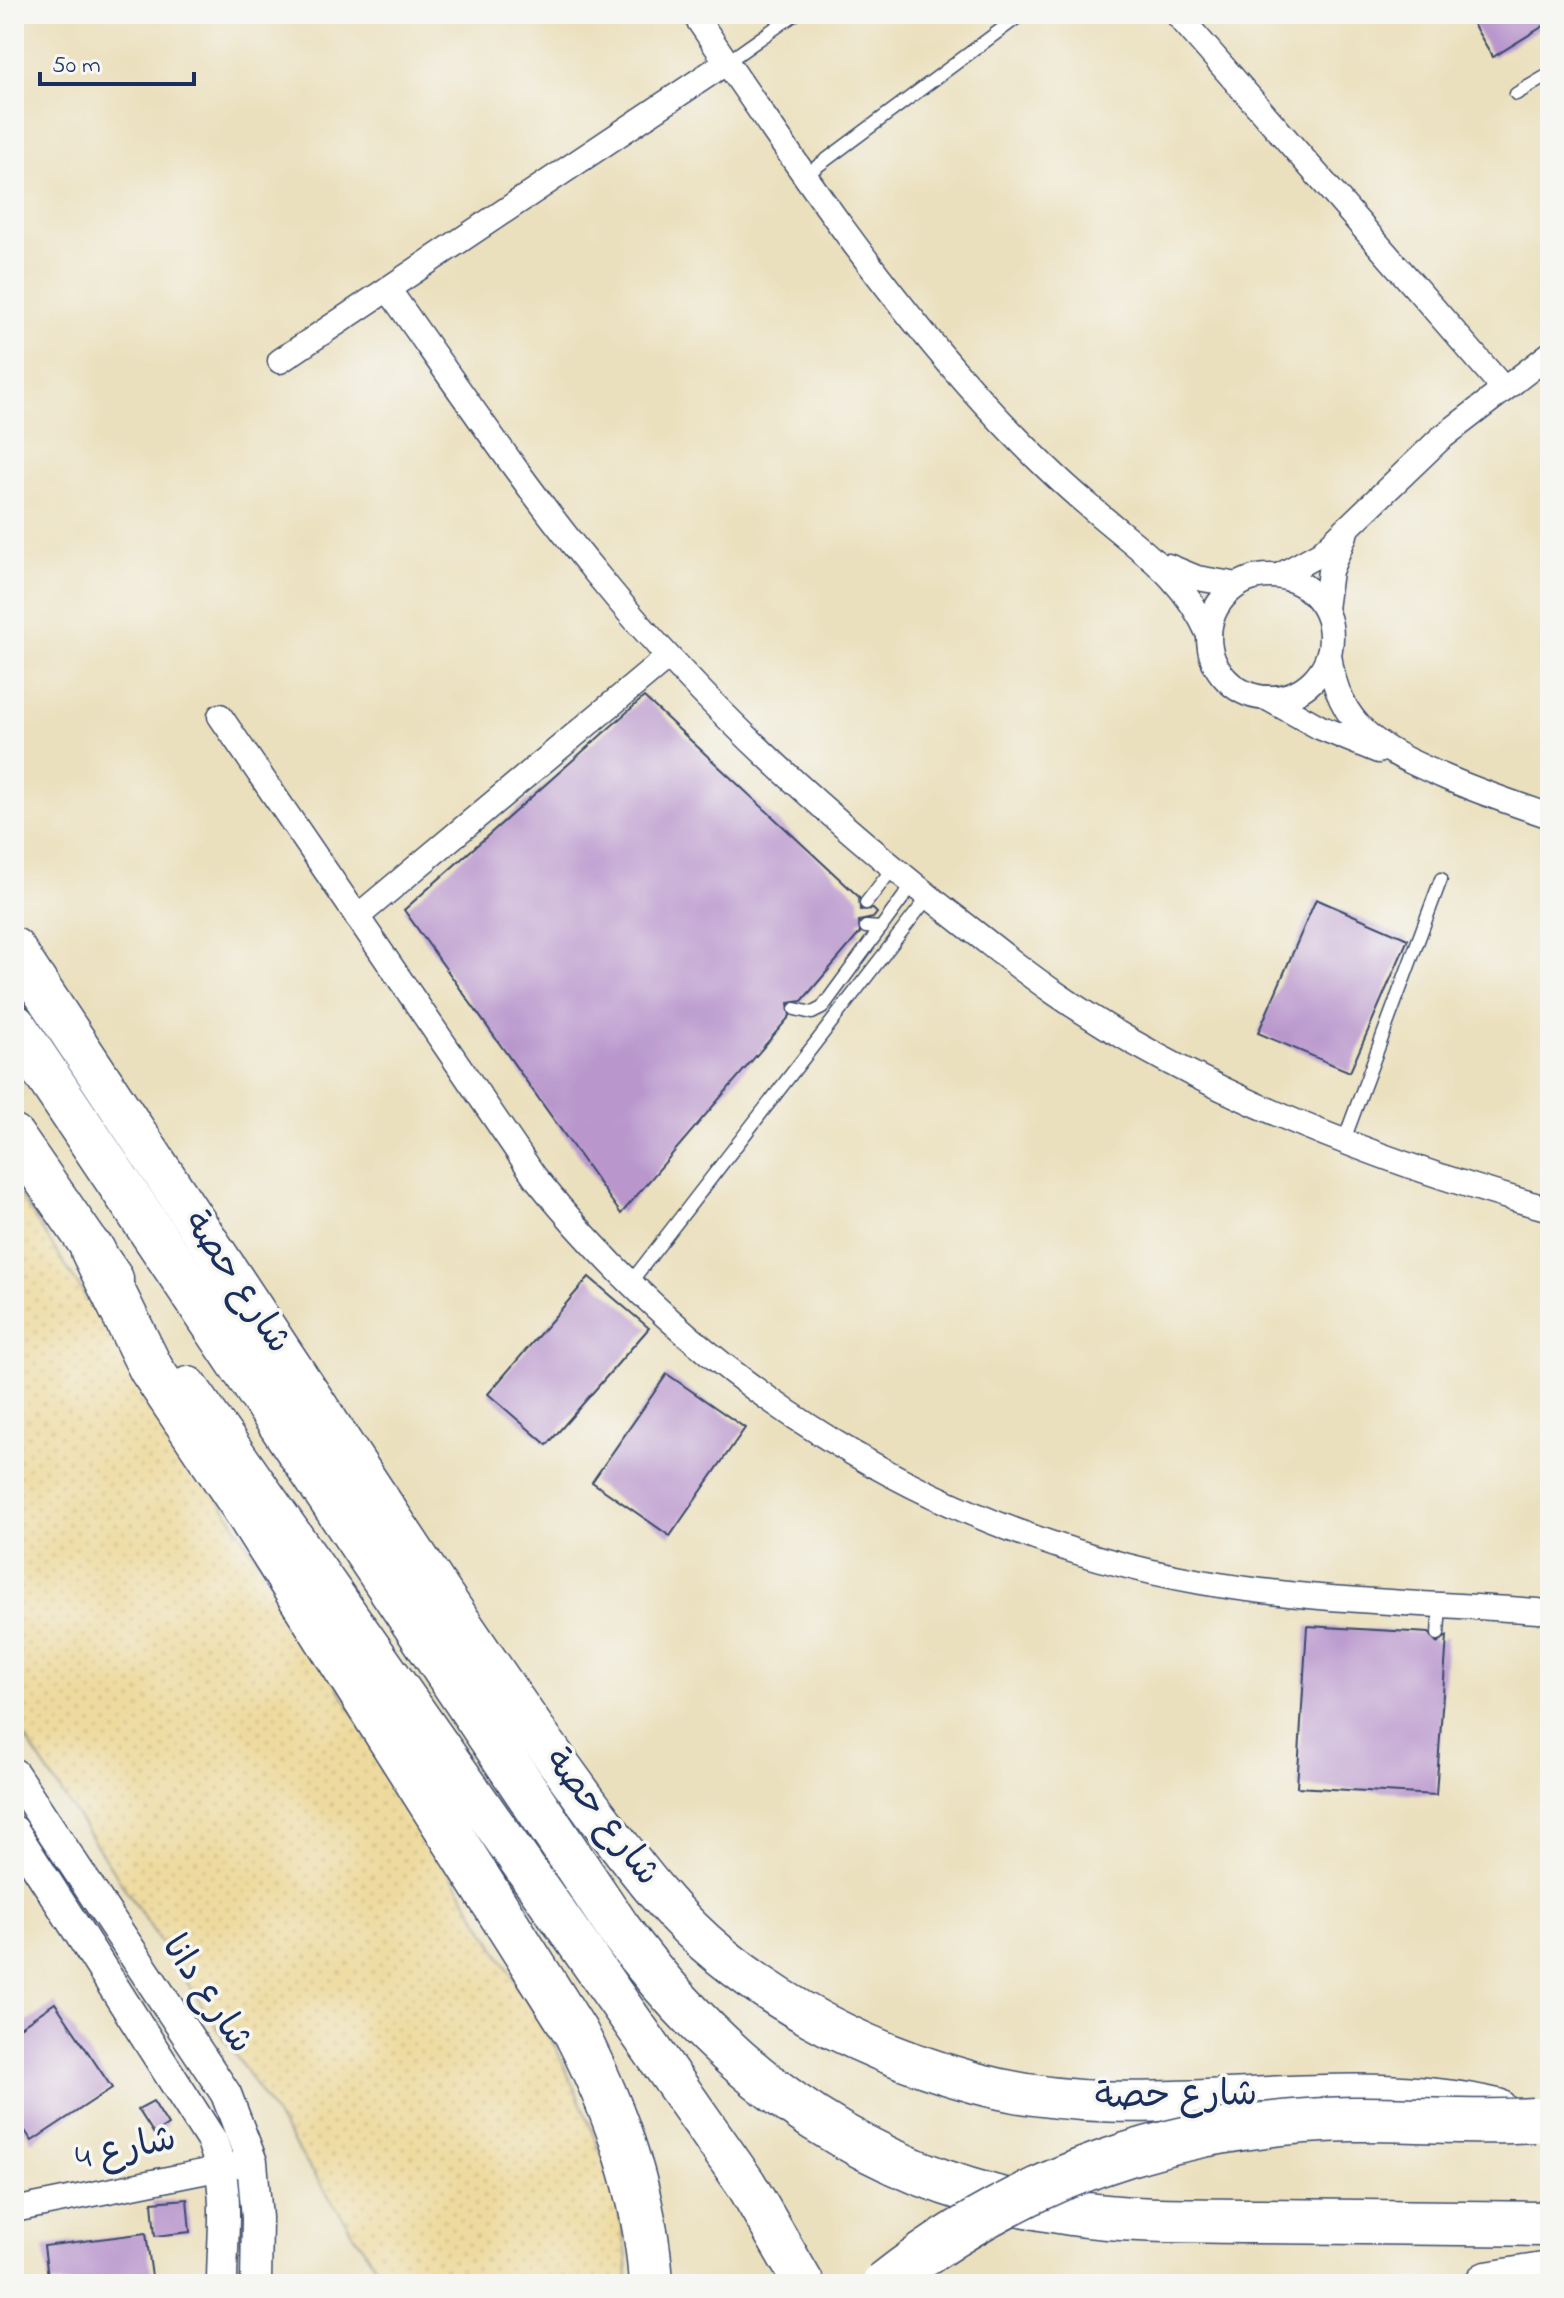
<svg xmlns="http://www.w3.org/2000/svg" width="1564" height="2298" font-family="'Indie Flower','Playpen Sans Arabic',sans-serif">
<defs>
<pattern id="sand-dots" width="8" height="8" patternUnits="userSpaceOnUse" patternTransform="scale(2)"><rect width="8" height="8" fill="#eeda9e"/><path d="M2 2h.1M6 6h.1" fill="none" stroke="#ccbb8a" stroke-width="1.8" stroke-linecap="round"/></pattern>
</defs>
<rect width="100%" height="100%" fill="#f6f6f2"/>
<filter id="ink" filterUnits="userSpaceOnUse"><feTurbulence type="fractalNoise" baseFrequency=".0125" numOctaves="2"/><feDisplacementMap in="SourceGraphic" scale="16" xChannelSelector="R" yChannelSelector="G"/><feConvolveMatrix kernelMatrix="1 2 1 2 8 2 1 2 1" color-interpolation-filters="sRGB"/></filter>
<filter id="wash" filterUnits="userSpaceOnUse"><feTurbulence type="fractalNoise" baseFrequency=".006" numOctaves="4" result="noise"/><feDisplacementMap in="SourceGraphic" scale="32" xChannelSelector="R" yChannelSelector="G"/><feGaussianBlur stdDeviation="1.8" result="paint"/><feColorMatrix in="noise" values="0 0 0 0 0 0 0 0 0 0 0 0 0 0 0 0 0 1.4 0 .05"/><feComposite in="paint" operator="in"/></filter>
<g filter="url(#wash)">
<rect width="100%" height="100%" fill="#ebe0bd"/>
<!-- sand -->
<path fill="url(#sand-dots)" stroke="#84847e" stroke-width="2" d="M 14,1187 L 291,1610 L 557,2050 C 590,2122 628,2203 628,2284 L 387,2284 L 14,1721 Z"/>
<g id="blocks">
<!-- building -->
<g fill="#b997cd">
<path d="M 1467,14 L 1550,14 L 1550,22 L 1493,57 Z"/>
<path d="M 644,697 L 859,897 L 860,910 L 873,909 L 877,913 L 873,918 L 859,921 L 860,933 L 802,1001 L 788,1003 L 790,1016 L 621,1214 L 404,910 Z"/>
<path d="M 1316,899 L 1408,939 L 1350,1072 L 1258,1033 Z"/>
<path d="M 589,1277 L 649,1328 L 547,1445 L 488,1394 Z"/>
<path d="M 667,1374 L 745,1428 L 670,1536 L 592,1482 Z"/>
<path d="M 1307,1626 L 1429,1633 L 1437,1643 L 1447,1636 L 1436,1795 L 1297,1787 Z"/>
<path d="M 55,2003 L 112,2088 L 32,2141 L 14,2115 L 14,2031 Z"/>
<path d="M 153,2101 L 168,2125 L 154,2134 L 138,2109 Z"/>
<path d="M 187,2199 L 190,2232 L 155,2236 L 152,2202 Z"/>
<path d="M 146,2233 L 153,2284 L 49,2284 L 44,2246 Z"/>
</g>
</g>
</g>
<g filter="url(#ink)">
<use href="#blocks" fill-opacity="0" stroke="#3a4a6c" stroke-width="2"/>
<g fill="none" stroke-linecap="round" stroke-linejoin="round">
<defs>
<g id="service">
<path d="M 727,62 L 795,14"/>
<path d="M 1516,94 L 1550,74"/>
<path d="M 803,177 L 1022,14"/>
<path d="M 866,903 L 893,868"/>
<path d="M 866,927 L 881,928"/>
<path d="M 795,1009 L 812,1013 L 822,1008 L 913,884"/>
<path d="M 1344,1140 L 1441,879"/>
<path d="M 630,1283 L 929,896"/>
<path d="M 1438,1634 L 1440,1604"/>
</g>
<g id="minor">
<path d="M 694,14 C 785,148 874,282 983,402 C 1016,438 1050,473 1087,504 C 1136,548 1181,572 1209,635"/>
<path d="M 1177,14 L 1504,389"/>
<path d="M 388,289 C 457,386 524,486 600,578 C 707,709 831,821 964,924 C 994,947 1024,972 1055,993 C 1194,1090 1387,1165 1550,1209"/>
<path d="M 280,361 L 727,62"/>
<path d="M 1168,566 L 1197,578 L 1238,585"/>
<circle cx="1270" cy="637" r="61"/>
<path d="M 1279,576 L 1321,553 L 1440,439 L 1550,354"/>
<path d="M 1325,609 L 1330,571 L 1345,535"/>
<path d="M 1329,654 C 1338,729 1382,750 1445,777 C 1479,792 1515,804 1550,816"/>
<path d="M 1267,698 L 1319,727 L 1378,751"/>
<path d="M 220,716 L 535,1177 C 703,1387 935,1534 1201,1582 C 1315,1602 1435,1603 1550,1612"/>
<path d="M 357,917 L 668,657"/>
<path d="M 14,2210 L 252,2162"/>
</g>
<g id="tertiary">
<path d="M 14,1774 L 226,2094 L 252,2162 L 257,2218 L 256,2284"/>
<path d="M 14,1831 L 212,2141 C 231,2189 222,2234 222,2284"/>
</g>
<g id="primary">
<path d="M 14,948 C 153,1156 290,1365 428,1573 C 481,1653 535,1732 592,1809 C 631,1861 670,1915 721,1956 C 796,2017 882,2057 976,2083 C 1146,2130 1325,2069 1497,2109"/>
<path d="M 14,1136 L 113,1279"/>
<path d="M 188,1387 L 746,2184 L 804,2284"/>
</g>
<g id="motorway">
<path d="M 14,1026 L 618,1928 C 733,2084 876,2185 1071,2213 C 1133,2222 1197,2220 1259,2221 C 1356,2222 1453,2223 1550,2224"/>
<path d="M 93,1251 L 151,1369 L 243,1506 L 576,2033 C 616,2112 646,2195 651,2284"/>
<path d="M 1487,2284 L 1550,2274"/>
</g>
</defs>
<!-- service casing -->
<use href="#service" stroke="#3a4a6c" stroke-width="15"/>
<!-- minor casing -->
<use href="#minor" stroke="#3a4a6c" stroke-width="27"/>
<!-- tertiary casing -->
<use href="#tertiary" stroke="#3a4a6c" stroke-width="33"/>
<!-- primary casing -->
<use href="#primary" stroke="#3a4a6c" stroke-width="43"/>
<!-- motorway casing -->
<use href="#motorway" stroke="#3a4a6c" stroke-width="47"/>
<!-- service -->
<use href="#service" stroke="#fff" stroke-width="12"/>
<!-- minor -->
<use href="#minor" stroke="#fff" stroke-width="24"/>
<!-- tertiary -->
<use href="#tertiary" stroke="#fff" stroke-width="30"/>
<!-- primary -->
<use href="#primary" stroke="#fff" stroke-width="40"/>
<!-- motorway -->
<use href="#motorway" stroke="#fff" stroke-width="44"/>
<defs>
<path id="motorway-bridge" d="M 884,2284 C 1020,2177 1178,2122 1352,2119 C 1413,2118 1473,2124 1534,2120"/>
</defs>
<!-- motorway-bridge casing -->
<use href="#motorway-bridge" stroke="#3a4a6c" stroke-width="47" stroke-linecap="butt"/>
<!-- motorway-bridge -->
<use href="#motorway-bridge" stroke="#fff" stroke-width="44"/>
</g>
</g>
<g text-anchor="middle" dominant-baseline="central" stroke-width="7" stroke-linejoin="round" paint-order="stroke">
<!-- street labels -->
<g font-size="36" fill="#1b2f5e" stroke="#f6f6f2">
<text transform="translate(236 1283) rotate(56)">شارع حصة</text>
<text transform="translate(601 1818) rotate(52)">شارع حصة</text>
<text transform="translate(206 1995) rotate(56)">شارع دانا</text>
<text transform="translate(1176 2097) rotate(-1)">شارع حصة</text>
<text transform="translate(126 2150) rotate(-12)">شارع 4</text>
</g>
</g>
<!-- margin -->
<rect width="1564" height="2298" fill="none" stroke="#f6f6f2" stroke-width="48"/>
<!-- scale -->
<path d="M40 72v12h154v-12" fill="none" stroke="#1b2f5e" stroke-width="4"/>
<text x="52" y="72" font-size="24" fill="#1b2f5e" stroke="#f6f6f2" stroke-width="6" paint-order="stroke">50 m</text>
</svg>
